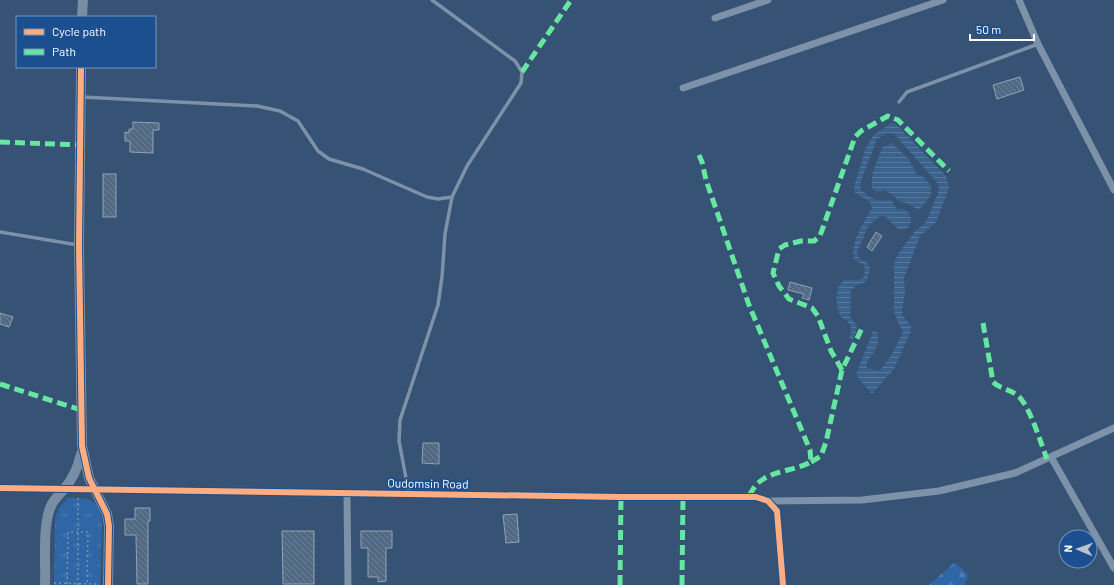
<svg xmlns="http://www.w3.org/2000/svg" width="1114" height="585" font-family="Barlow,sans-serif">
<defs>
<pattern id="forest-firs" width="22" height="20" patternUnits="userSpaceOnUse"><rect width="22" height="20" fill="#2f66a5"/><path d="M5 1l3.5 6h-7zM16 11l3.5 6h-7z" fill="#4e7db2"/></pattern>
<pattern id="park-tufts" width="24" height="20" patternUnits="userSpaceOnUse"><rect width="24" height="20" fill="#2f66a5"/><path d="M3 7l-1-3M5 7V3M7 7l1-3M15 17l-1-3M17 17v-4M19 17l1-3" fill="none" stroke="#4e7db2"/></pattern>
<pattern id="water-rules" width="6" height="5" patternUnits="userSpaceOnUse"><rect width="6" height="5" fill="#3b618d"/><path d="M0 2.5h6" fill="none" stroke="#58799e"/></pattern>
<pattern id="building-back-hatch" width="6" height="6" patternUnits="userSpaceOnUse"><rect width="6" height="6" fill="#526984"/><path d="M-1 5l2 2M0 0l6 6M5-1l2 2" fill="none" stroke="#6c8096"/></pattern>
</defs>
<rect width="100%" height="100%" fill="#365274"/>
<!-- forest -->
<path fill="url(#forest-firs)" d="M 955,562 L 969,576 L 964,585 L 929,585 Z"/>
<!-- park -->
<path fill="url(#park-tufts)" d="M 67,498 C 89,498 98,497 102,522 L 100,585 L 54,585 L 55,519 L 59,508 Z"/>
<!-- water -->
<g fill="url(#water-rules)">
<path d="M 891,123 L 896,124 L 946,176 L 949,188 L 936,222 L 920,236 L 904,278 L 905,293 L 902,310 L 903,316 L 911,326 L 911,331 L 894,369 L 872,394 L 856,375 L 873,331 L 877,332 C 882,343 871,355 866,365 L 867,368 L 879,371 L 882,368 L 892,354 L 903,332 L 898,323 L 894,311 L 894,264 L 898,254 L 915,231 L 926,222 L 938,193 L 939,186 L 936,181 L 894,134 L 889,133 L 877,139 L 860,184 L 861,190 C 869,196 878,204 888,199 L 892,201 L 897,210 L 902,208 L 910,214 L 911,221 L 908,228 L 899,230 L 885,216 L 879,217 L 868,226 L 857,253 L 858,257 L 869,264 L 870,270 L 866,282 L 857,285 L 851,290 L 850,317 L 857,325 L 856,333 L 852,341 L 849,337 C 855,327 848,321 840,316 C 836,302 833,291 844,280 L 856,280 L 863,278 L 865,271 L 864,265 L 854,260 C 850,243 863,223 872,208 L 870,202 L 855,193 L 854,186 L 866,148 L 873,136 Z"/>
<path d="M 892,143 L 909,159 L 917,175 C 922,176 924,177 928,182 C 937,192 926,201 919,210 L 906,203 L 900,202 L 893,195 L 886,191 L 877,192 L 872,188 C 870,174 877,160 883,147 Z"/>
</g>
<!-- building -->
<g fill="url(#building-back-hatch)" stroke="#92a2b6">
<path d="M 1020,77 L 1024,90 L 997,99 L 993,85 Z"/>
<path d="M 133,122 L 159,123 L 159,130 L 153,130 L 153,153 L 130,152 L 130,141 L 125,141 L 125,132 L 129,133 L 129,129 L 133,129 Z"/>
<rect x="103" y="174" width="13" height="43"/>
<path d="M 876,232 L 882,236 L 872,251 L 867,247 Z"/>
<path d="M 790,282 L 812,288 L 809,300 L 802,298 L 804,294 L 788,290 Z"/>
<path d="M 0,313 L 13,317 L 9,327 L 0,324 Z"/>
<path d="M 423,443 L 439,443 L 439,464 L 422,463 Z"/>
<path d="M 135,508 L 150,508 L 150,521 L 148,521 L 148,584 L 137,584 L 136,535 L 125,535 L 125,519 L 135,519 Z"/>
<path d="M 517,514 L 519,542 L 506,543 L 503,515 Z"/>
<path d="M 282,531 L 314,531 L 314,584 L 283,584 Z"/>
<path d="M 361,531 L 392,531 L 392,548 L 386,548 L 386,581 L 378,582 L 378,577 L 368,577 L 368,548 L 361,548 Z"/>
</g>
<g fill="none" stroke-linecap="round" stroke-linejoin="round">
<!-- path -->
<g stroke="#7d92a8" stroke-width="1.5" stroke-dasharray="2 3" stroke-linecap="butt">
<path d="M 54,583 L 98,584"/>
<path d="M 67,584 L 68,532 L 88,532 L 87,584"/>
<path d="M 78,585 L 78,497"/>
</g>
<!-- lane -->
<g stroke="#7d92a8" stroke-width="3.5">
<path d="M 82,97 L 257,106 L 280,111 L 298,121 L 318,151 L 329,159 L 363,169 L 427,197 L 438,199 L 452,197"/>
<path d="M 899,102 L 907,92 L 1038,44"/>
<path d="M 0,232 L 78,245"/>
<path d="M 409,494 L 399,441 L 400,420 L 438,305 L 442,277 L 445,234 L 452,197 L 467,166 L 521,83 L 522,72 L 515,61 L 432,0"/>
</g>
<!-- street -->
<g stroke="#7d92a8" stroke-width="7">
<path d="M 1019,0 L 1038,44 L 1114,190"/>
<path d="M 715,18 L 768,0"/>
<path d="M 683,88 L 943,0"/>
<path d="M 1051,457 L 1114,568"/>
<path d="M 0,488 L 621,497 L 756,497 L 768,501 L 777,511 L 783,585"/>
<path d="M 347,493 L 348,585"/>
<path d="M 768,501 L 862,500 L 939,491 L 1015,473 L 1114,428"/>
</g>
<!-- secondary -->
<g stroke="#798da4" stroke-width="10">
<path d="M 82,17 L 83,0"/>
<path d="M 81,67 L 79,245 L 82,446 L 89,478 L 107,514 L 109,526 L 108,585"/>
<path d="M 45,585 C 46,564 42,525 51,506 C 54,499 59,495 64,489 C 73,479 78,467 81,454"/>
</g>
<!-- quiet -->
<g stroke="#66e7a1" stroke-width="5" stroke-dasharray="10 5" stroke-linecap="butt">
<path d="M 522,72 L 571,0"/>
<path d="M 0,142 L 80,145"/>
<path d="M 699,155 L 702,162 L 706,180 L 749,305 L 810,450 L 811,462 C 795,471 771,470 757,484 C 754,487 751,493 748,497"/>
<path d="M 983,323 L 993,382 C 1000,389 1009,389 1017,395 C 1029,403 1041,444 1047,459"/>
<path d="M 842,370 L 831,351 L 818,316 L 812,308 L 789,299 L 779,286 L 773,273 L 779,249 L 785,245 L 801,241 L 814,241 L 820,236 L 855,137 L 861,131 L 888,116 L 898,120 L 949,171"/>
<path d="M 0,384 L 81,410"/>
<path d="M 811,462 L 821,456 L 826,442 L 842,370 L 863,326"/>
<path d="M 620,585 L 621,497"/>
<path d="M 682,585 L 683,497"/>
</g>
<defs>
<g id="cycleway">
<path d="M 81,67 L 79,245 L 82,446 L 89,478 L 107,514 L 109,526 L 108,585"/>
<path d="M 0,488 L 621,497 L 756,497 L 768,501 L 777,511 L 783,585"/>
</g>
</defs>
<!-- cycleway casing -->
<use href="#cycleway" stroke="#1b4f8f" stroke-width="8"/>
<!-- cycleway -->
<use href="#cycleway" stroke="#ffac80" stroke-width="6"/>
</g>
<g text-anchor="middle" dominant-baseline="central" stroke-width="4" stroke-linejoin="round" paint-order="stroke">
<!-- street labels -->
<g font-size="12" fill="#fff" stroke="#1b4f8f">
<text transform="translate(428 483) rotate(1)">Oudomsin Road</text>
</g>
</g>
<!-- legend -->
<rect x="16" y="16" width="140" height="52" fill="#1b4f8f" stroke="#7695bc"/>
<rect x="24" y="29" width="20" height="6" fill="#ffac80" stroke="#7695bc"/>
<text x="52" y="36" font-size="12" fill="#ffffff">Cycle path</text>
<rect x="24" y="49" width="20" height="6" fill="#66e7a1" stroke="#7695bc"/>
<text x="52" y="56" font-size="12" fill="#ffffff">Path</text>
<!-- north arrow -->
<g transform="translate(1078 549) rotate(272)"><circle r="19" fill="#1b4f8f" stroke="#7695bc"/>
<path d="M0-3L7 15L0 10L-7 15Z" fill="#b9c2ce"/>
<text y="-6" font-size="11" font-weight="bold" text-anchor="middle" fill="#ffffff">N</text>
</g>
<!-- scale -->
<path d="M970 34v6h64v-6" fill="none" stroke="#ffffff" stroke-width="2"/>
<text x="976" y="34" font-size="12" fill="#ffffff" stroke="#1b4f8f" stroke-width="3" paint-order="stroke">50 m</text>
</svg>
